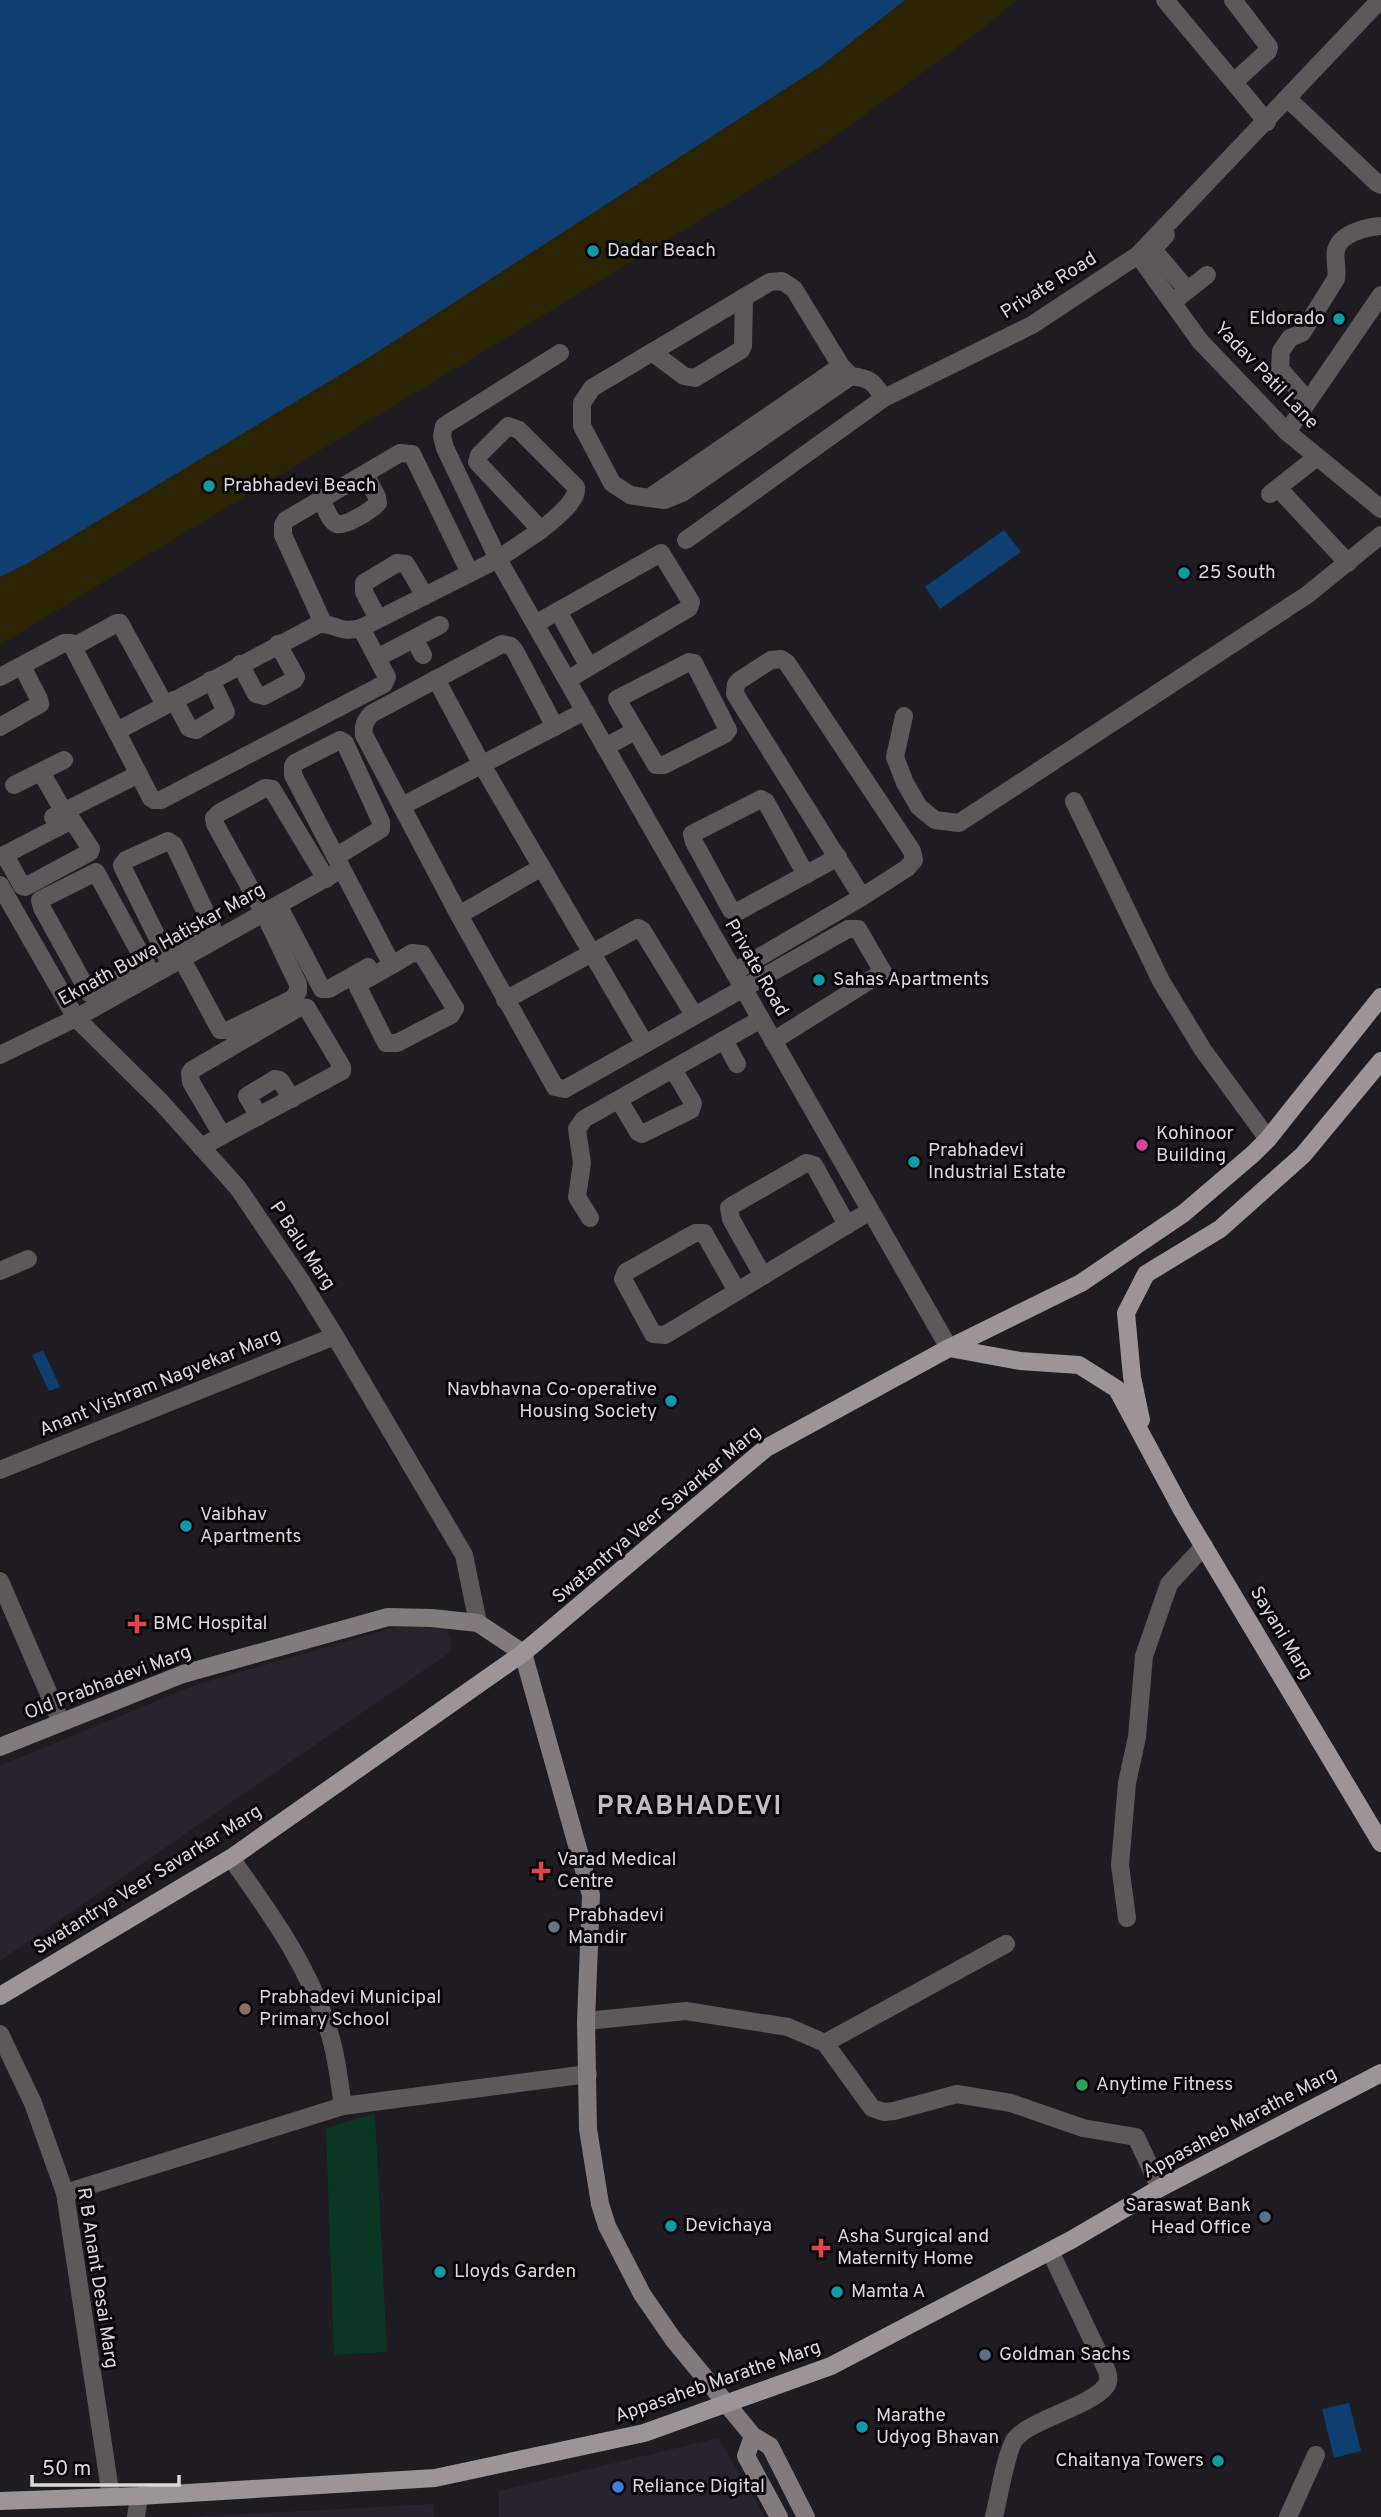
<svg xmlns="http://www.w3.org/2000/svg" width="1381" height="2517" font-family="Overpass,sans-serif">
<rect width="100%" height="100%" fill="#1e1b22"/>
<!-- built -->
<g fill="#28222f">
<path d="M 414,1622 L 447,1628 L 452,1651 L 0,1961 L 0,1766 L 195,1685 Z"/>
<path d="M 718,2438 L 765,2517 L 499,2517 L 499,2491 Z"/>
<path d="M 434,2504 L 434,2517 L 189,2517 Z"/>
</g>
<!-- green -->
<path fill="#0a3523" d="M 375,2113 L 387,2352 L 334,2355 L 326,2128 Z"/>
<!-- sand -->
<path fill="#2b2302" d="M 905,0 L 1017,0 L 976,34 L 819,148 L 0,645 L 0,577 L 28,563 L 365,360 L 821,66 Z"/>
<!-- water -->
<g fill="#0f3e70">
<path d="M 0,0 L 905,0 L 821,66 L 365,360 L 28,563 L 0,577 Z"/>
<path d="M 1004,530 L 1021,552 L 940,609 L 925,587 Z"/>
<path d="M 43,1350 L 60,1387 L 49,1391 L 32,1355 Z"/>
<path d="M 1349,2403 L 1361,2451 L 1334,2458 L 1322,2409 Z"/>
</g>
<g fill="none" stroke-linecap="round" stroke-linejoin="round">
<!-- street -->
<g stroke="#5d585a" stroke-width="18">
<path d="M 1165,0 L 1267,122"/>
<path d="M 1233,0 L 1269,47 L 1268,51 L 1234,82"/>
<path d="M 1288,99 L 1377,183 L 1381,185"/>
<path d="M 1166,235 L 1156,246 L 1155,252 L 1184,286"/>
<path d="M 1138,255 L 1200,341 L 1287,432 L 1381,509"/>
<path d="M 1179,297 L 1207,275"/>
<path d="M 652,352 L 684,376 L 695,378 L 741,350 L 743,346 L 744,297"/>
<path d="M 560,353 L 444,426 L 442,436 L 445,448 L 498,559 L 527,610 L 949,1348"/>
<path d="M 841,366 L 649,498 L 630,495 L 612,483 L 582,426 L 582,403 L 592,388 L 770,282 L 782,281 L 794,289 L 841,366 L 851,376 C 872,379 872,381 884,398"/>
<path d="M 1308,401 L 1280,369 L 1281,351 L 1290,338 L 1302,333 L 1336,279 C 1338,269 1334,259 1336,250 C 1340,233 1367,227 1381,226"/>
<path d="M 1287,432 L 1381,295"/>
<path d="M 1278,488 L 1348,563"/>
<path d="M 1270,494 L 1317,457"/>
<path d="M 649,498 L 665,500 L 682,493 L 851,376"/>
<path d="M 321,499 C 325,506 329,521 337,524 C 345,527 372,510 378,503 L 377,497 L 365,474"/>
<path d="M 686,540 L 884,398 L 1032,325 L 1138,255 L 1380,0"/>
<path d="M 558,611 L 589,667"/>
<path d="M 378,619 L 364,592 L 364,583 L 397,563 L 406,564 L 425,596"/>
<path d="M 323,623 L 283,535 L 283,525 L 286,520 L 400,453 L 412,454 L 470,573"/>
<path d="M 535,624 L 661,553 L 691,602 L 689,608 L 567,680"/>
<path d="M 361,628 L 498,559 L 541,530 C 552,521 578,502 576,487 L 519,430 L 508,426 L 479,455 L 477,462 L 541,530"/>
<path d="M 414,639 L 423,655"/>
<path d="M 377,658 L 440,625"/>
<path d="M 689,662 L 694,663 L 728,730 L 725,734 L 664,765 L 656,765 L 617,699 Z"/>
<path d="M 240,664 L 256,694 L 264,696 L 294,680 L 296,677 L 278,644"/>
<path d="M 0,677 L 64,643 L 71,643 L 73,647"/>
<path d="M 436,679 L 482,765 L 645,1044 L 848,929 L 858,929 L 883,972 L 773,1041"/>
<path d="M 174,700 L 189,728 L 196,730 L 226,712 L 211,680"/>
<path d="M 904,716 L 895,757 L 905,783 L 919,807 L 935,820 L 959,823 L 1307,595 L 1381,535"/>
<path d="M 0,727 L 40,704 L 39,699 L 22,666"/>
<path d="M 555,727 L 515,651 L 511,646 L 502,644 L 371,714 C 365,721 363,726 364,735 L 459,915 L 555,1087 L 565,1089 L 645,1044"/>
<path d="M 117,731 L 319,624 C 336,623 338,634 361,628 L 387,677 L 384,684 L 161,800 L 154,800 L 151,798 L 73,647 L 117,623 L 120,623 L 165,705"/>
<path d="M 605,747 L 635,731"/>
<path d="M 41,772 L 64,812"/>
<path d="M 14,785 L 64,760"/>
<path d="M 1074,801 L 1161,981 L 1203,1050 L 1268,1139"/>
<path d="M 402,806 L 585,711"/>
<path d="M 53,817 L 139,774"/>
<path d="M 337,856 L 381,829 L 381,822 L 345,743 L 340,740 L 295,763 L 293,766 L 293,775 L 392,965 L 412,953 L 422,954 L 455,1008 L 451,1015 L 397,1043 L 386,1043 L 358,987 L 362,982 L 392,965"/>
<path d="M 0,857 L 72,820 L 91,849 L 90,852 L 25,887 L 22,886 L 5,855"/>
<path d="M 806,875 L 766,802 L 761,799 L 692,834 L 694,842 L 731,910 L 739,911 L 838,857"/>
<path d="M 0,885 L 76,1018 L 161,1102 L 238,1188 L 301,1281 L 335,1336 L 464,1555 L 478,1623"/>
<path d="M 278,905 L 322,989 L 329,989 L 368,967"/>
<path d="M 459,915 L 542,867"/>
<path d="M 165,953 L 211,930 L 212,926 L 174,845 L 168,841 L 126,860 L 122,865 L 123,868 L 165,953 L 171,965"/>
<path d="M 182,959 L 220,1030 L 229,1030 L 292,999 L 298,992 L 298,984 L 264,913 L 215,824 L 214,818 L 219,813 L 265,788 L 272,789 L 326,879"/>
<path d="M 146,963 L 94,993 L 89,993 L 42,908 L 40,900 L 96,872 L 152,975"/>
<path d="M 734,972 L 862,897 L 907,868 L 914,860 L 912,851 L 787,663 L 781,659 L 771,660 L 740,680 L 736,684 L 735,694 L 862,897"/>
<path d="M 505,1000 L 638,928 L 642,930 L 694,1015"/>
<path d="M 724,1040 L 737,1064"/>
<path d="M 0,1055 L 76,1018 L 335,873"/>
<path d="M 619,1100 L 638,1132 L 642,1134 L 691,1110 L 693,1103 L 673,1069"/>
<path d="M 259,1116 L 247,1096 L 275,1079 L 280,1080 L 292,1099"/>
<path d="M 201,1147 L 342,1071 L 342,1067 L 307,1008 L 300,1007 L 192,1070 L 190,1073 L 191,1082 L 222,1135"/>
<path d="M 590,1218 L 577,1197 L 582,1163 L 577,1129 L 584,1119 L 761,1019"/>
<path d="M 0,1271 L 28,1259"/>
<path d="M 763,1276 L 731,1219 L 729,1208 L 733,1205 L 806,1163 L 814,1165 L 847,1225"/>
<path d="M 737,1291 L 704,1233 L 695,1233 L 626,1272 L 623,1279 L 653,1334 L 665,1335 C 734,1294 802,1252 870,1211"/>
<path d="M 0,1470 L 335,1336"/>
<path d="M 0,1581 L 61,1722"/>
<path d="M 231,1858 C 270,1913 309,1966 329,2032 C 337,2055 339,2082 343,2106"/>
<path d="M 1127,1918 L 1120,1865 L 1127,1783 L 1137,1737 L 1144,1656 L 1169,1584 L 1204,1546"/>
<path d="M 586,2021 L 686,2011 L 788,2027 L 825,2043 L 872,2108 L 884,2112 L 894,2111 L 957,2094 L 1011,2103 L 1083,2128 L 1136,2137 L 1160,2188"/>
<path d="M 0,2034 L 33,2103 L 65,2193 L 111,2497"/>
<path d="M 825,2043 L 1006,1944"/>
<path d="M 65,2193 L 343,2106 L 588,2074"/>
<path d="M 136,2517 L 139,2496"/>
<path d="M 994,2517 C 998,2501 1007,2447 1016,2438 C 1033,2419 1091,2406 1106,2386 C 1110,2381 1108,2376 1107,2371 L 1050,2251"/>
<path d="M 1288,2517 L 1316,2455"/>
</g>
<!-- secondary -->
<g stroke="#827a7d" stroke-width="18">
<path d="M 0,1747 L 183,1674 L 388,1617 L 432,1618 L 478,1623 L 523,1653 L 591,1895 L 586,2021 L 588,2129 L 600,2204 L 607,2226 L 642,2294 L 673,2339 L 753,2436 L 770,2446 L 806,2517"/>
<path d="M 753,2436 L 746,2456 L 779,2517"/>
</g>
<!-- primary -->
<g stroke="#9e9498" stroke-width="18">
<path d="M 949,1348 L 1020,1361 L 1079,1365 L 1117,1389 L 1182,1510 L 1381,1843"/>
<path d="M 1141,1420 L 1132,1377 L 1126,1313 L 1146,1274 L 1220,1229 L 1303,1155 L 1381,1061"/>
<path d="M 0,1996 L 231,1858 L 523,1653 L 766,1448 L 949,1348 L 1081,1283 L 1184,1213 L 1253,1154 L 1268,1139 L 1381,997"/>
<path d="M 0,2501 L 139,2496 L 435,2478 L 644,2433 L 831,2366 L 1071,2240 L 1160,2188 L 1381,2073"/>
</g>
</g>
<!-- markers -->
<g fill="#0f9aa8" stroke="#080609" stroke-width="2.5">
<circle cx="593" cy="251" r="7"/>
<circle cx="1339" cy="319" r="7"/>
<circle cx="209" cy="486" r="7"/>
<circle cx="1184" cy="573" r="7"/>
<circle cx="819" cy="980" r="7"/>
<circle cx="914" cy="1162" r="7"/>
<circle cx="671" cy="1401" r="7"/>
<circle cx="186" cy="1526" r="7"/>
<circle cx="671" cy="2226" r="7"/>
<circle cx="440" cy="2272" r="7"/>
<circle cx="837" cy="2292" r="7"/>
<circle cx="862" cy="2427" r="7"/>
<circle cx="1218" cy="2461" r="7"/>
</g>
<circle fill="#d1479c" stroke="#080609" stroke-width="2.5" cx="1142" cy="1145" r="7"/>
<g fill="#e0444e" stroke="#080609" stroke-width="2.5">
<path d="M133.5 1613.5h7v7h7v7h-7v7h-7v-7h-7v-7h7z"/>
<path d="M537.5 1860.5h7v7h7v7h-7v7h-7v-7h-7v-7h7z"/>
<path d="M817.5 2237.5h7v7h7v7h-7v7h-7v-7h-7v-7h7z"/>
</g>
<circle fill="#6b7280" stroke="#080609" stroke-width="2.5" cx="554" cy="1927" r="7"/>
<circle fill="#8d6e63" stroke="#080609" stroke-width="2.5" cx="245" cy="2009" r="7"/>
<circle fill="#2e9e5b" stroke="#080609" stroke-width="2.5" cx="1082" cy="2085" r="7"/>
<g fill="#5c6f8a" stroke="#080609" stroke-width="2.5">
<circle cx="1265" cy="2217" r="7"/>
<circle cx="985" cy="2355" r="7"/>
</g>
<circle fill="#3f7fe0" stroke="#080609" stroke-width="2.5" cx="618" cy="2487" r="7"/>
<g text-anchor="middle" dominant-baseline="central" stroke-width="6" stroke-linejoin="round" paint-order="stroke">
<!-- poi labels -->
<g font-size="19" fill="#dad8dd" stroke="#080609" text-anchor="start">
<text x="607" y="251">Dadar Beach</text>
<text x="1325" y="319" text-anchor="end">Eldorado</text>
<text x="223" y="486">Prabhadevi Beach</text>
<text x="1198" y="573">25 South</text>
<text x="833" y="980">Sahas Apartments</text>
<text x="1156" y="1134">Kohinoor<tspan x="1156" dy="22">Building</tspan></text>
<text x="928" y="1151">Prabhadevi<tspan x="928" dy="22">Industrial Estate</tspan></text>
<text x="657" y="1390" text-anchor="end">Navbhavna Co-operative<tspan x="657" dy="22">Housing Society</tspan></text>
<text x="200" y="1515">Vaibhav<tspan x="200" dy="22">Apartments</tspan></text>
<text x="153" y="1624">BMC Hospital</text>
<text x="557" y="1860">Varad Medical<tspan x="557" dy="22">Centre</tspan></text>
<text x="568" y="1916">Prabhadevi<tspan x="568" dy="22">Mandir</tspan></text>
<text x="259" y="1998">Prabhadevi Municipal<tspan x="259" dy="22">Primary School</tspan></text>
<text x="1096" y="2085">Anytime Fitness</text>
<text x="1251" y="2206" text-anchor="end">Saraswat Bank<tspan x="1251" dy="22">Head Office</tspan></text>
<text x="685" y="2226">Devichaya</text>
<text x="837" y="2237">Asha Surgical and<tspan x="837" dy="22">Maternity Home</tspan></text>
<text x="454" y="2272">Lloyds Garden</text>
<text x="851" y="2292">Mamta A</text>
<text x="999" y="2355">Goldman Sachs</text>
<text x="876" y="2416">Marathe<tspan x="876" dy="22">Udyog Bhavan</tspan></text>
<text x="1204" y="2461" text-anchor="end">Chaitanya Towers</text>
<text x="632" y="2487">Reliance Digital</text>
</g>
<!-- street labels -->
<g font-size="19" fill="#dad8dd" stroke="#080609">
<text transform="translate(1049 286) rotate(-32)">Private Road</text>
<text transform="translate(1266 376) rotate(46)">Yadav Patil Lane</text>
<text transform="translate(162 945) rotate(-29)">Eknath Buwa Hatiskar Marg</text>
<text transform="translate(756 968) rotate(60)">Private Road</text>
<text transform="translate(302 1246) rotate(56)">P Balu Marg</text>
<text transform="translate(160 1383) rotate(-22)">Anant Vishram Nagvekar Marg</text>
<text transform="translate(657 1515) rotate(-40)">Swatantrya Veer Savarkar Marg</text>
<text transform="translate(1281 1633) rotate(59)">Sayani Marg</text>
<text transform="translate(108 1683) rotate(-21)">Old Prabhadevi Marg</text>
<text transform="translate(148 1880) rotate(-32)">Swatantrya Veer Savarkar Marg</text>
<text transform="translate(1240 2123) rotate(-28)">Appasaheb Marathe Marg</text>
<text transform="translate(97 2278) rotate(81)">R B Anant Desai Marg</text>
<text transform="translate(718 2382) rotate(-19)">Appasaheb Marathe Marg</text>
</g>
<!-- district labels -->
<g font-size="26" font-weight="bold" letter-spacing="2" fill="#c1bdc7" stroke="#080609">
<text x="690" y="1807">PRABHADEVI</text>
</g>
</g>
<!-- scale -->
<path d="M32 2475v10h147v-10" fill="none" stroke="#dad8dd" stroke-width="3.5"/>
<text x="42" y="2475" font-size="21" fill="#dad8dd" stroke="#080609" stroke-width="5" paint-order="stroke">50 m</text>
</svg>
